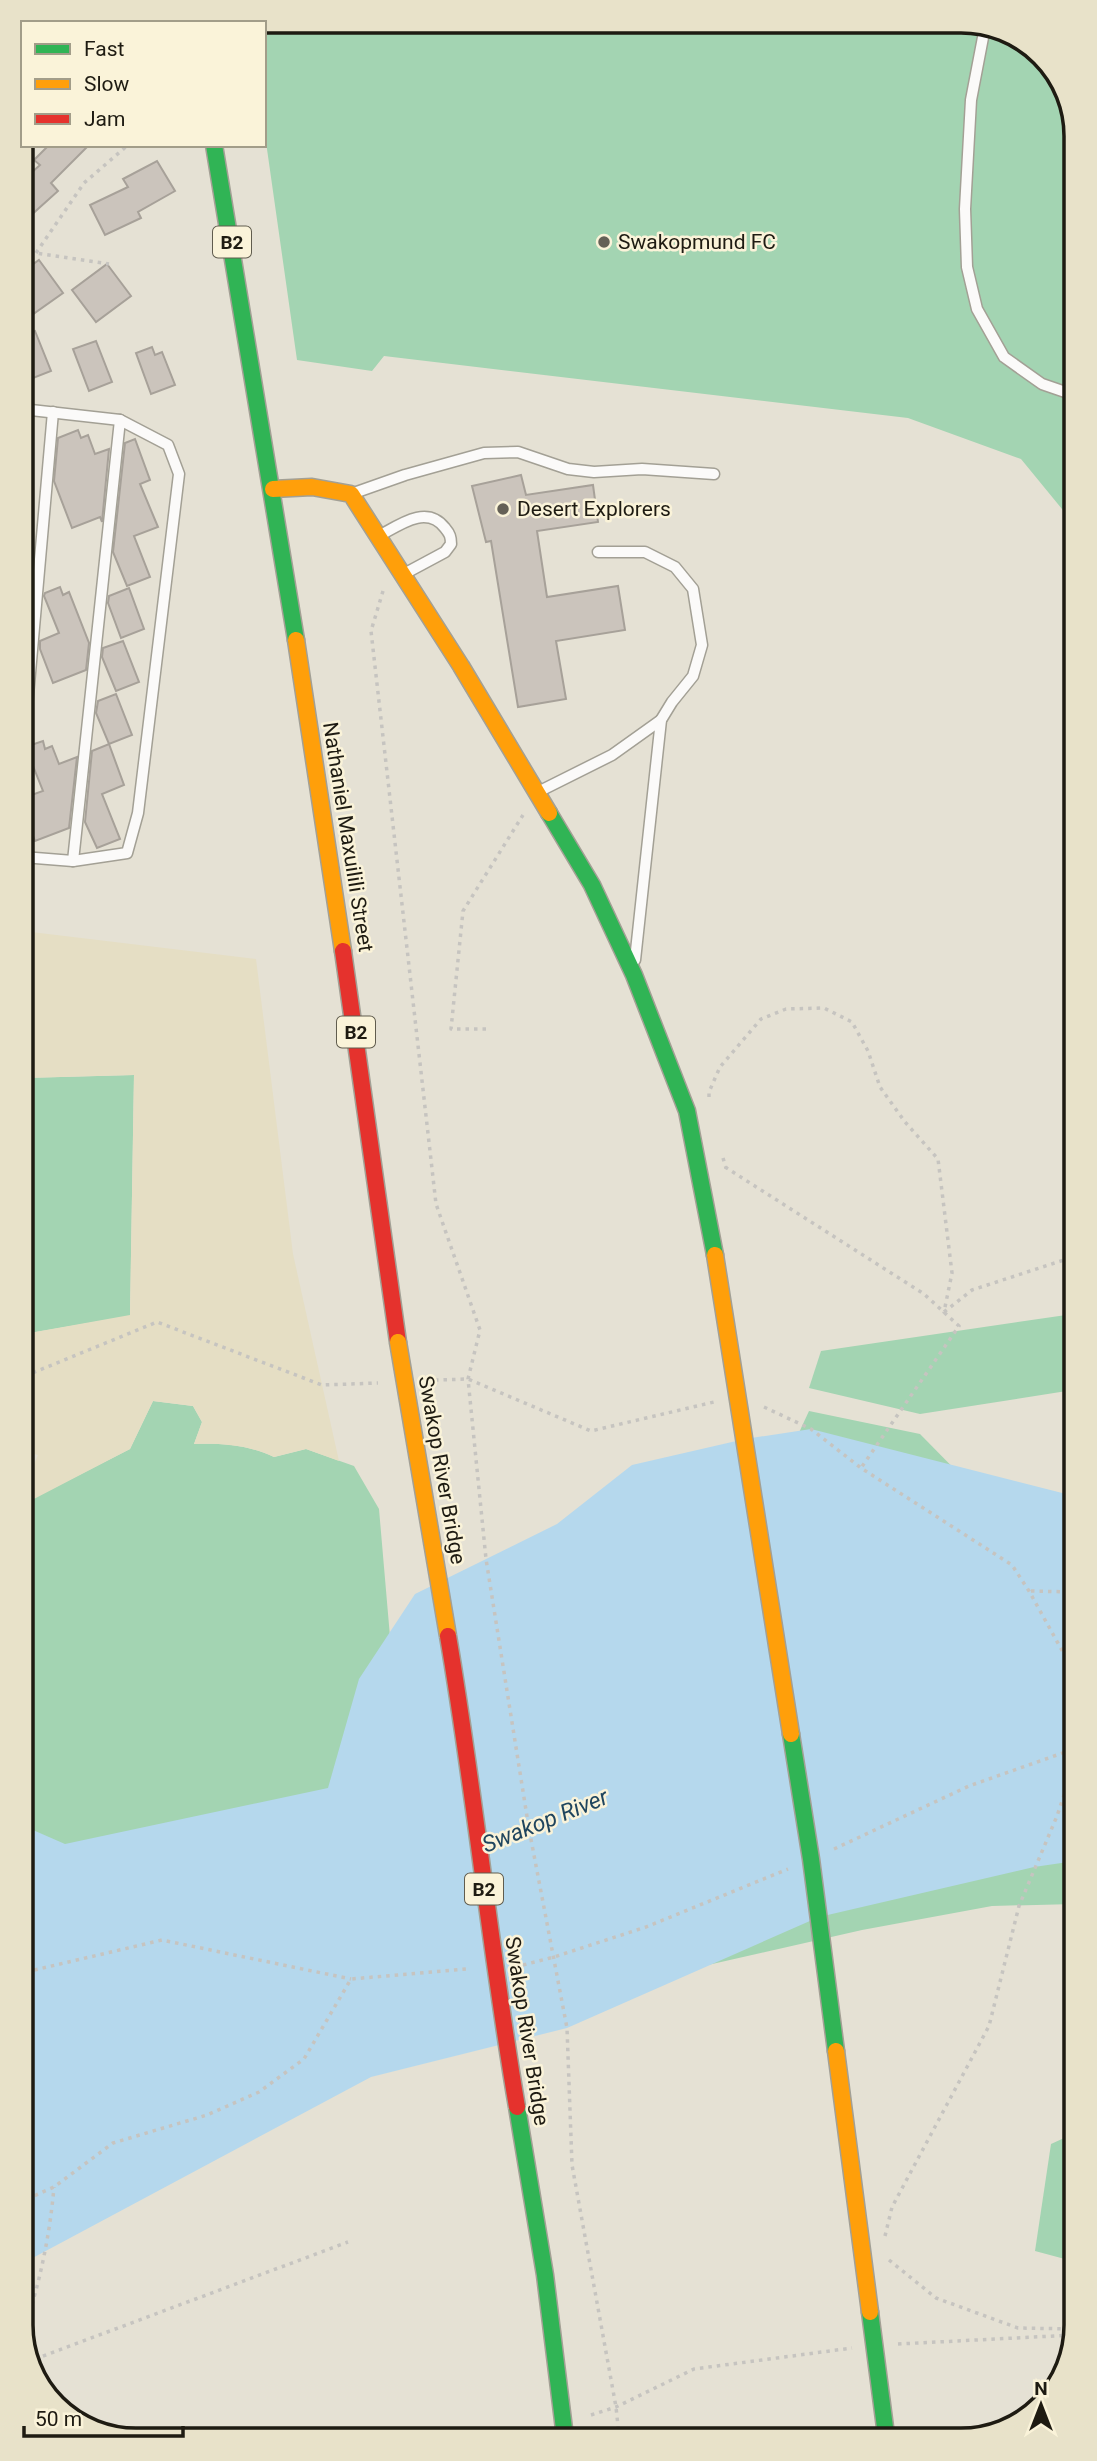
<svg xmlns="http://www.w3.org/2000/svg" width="1097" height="2461" font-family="Roboto,sans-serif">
<rect width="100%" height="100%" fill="#e5e1d4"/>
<!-- green -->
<g fill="#a3d4b2">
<path d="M 249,21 L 969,21 L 1031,45 L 1070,99 L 1071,520 L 1021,459 L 908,418 L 384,356 L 372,371 L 297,360 L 264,128 L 264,23 Z"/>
<path d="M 134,1075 L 130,1316 L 24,1334 L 24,1078 Z"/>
<path d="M 1073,1314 L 1073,1390 L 920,1414 L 809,1388 L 821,1351 Z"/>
<path d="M 153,1401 L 193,1406 L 202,1422 L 194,1444 C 222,1443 249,1445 274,1457 L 306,1449 L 354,1466 L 379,1509 L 400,1753 L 1074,1580 L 1075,1904 L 992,1906 L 862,1930 L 633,1982 L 375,2047 L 27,2240 L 25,1490 L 32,1499 L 130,1449 Z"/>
<path d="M 809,1411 L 920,1434 L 980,1495 L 784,1465 Z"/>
<path d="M 1075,2133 L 1076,2262 L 1035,2251 L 1051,2144 Z"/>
</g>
<!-- sand -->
<path fill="#e5dec4" d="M 23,931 L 256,959 L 293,1254 L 339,1461 L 306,1449 L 274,1457 C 249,1445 221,1443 194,1444 L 202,1422 L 193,1406 L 153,1401 L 130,1449 L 32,1500 L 25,1490 L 25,1485 L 38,1455 L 25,1452 L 24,1334 L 130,1315 L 134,1075 L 24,1078 Z"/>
<!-- water -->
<path fill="#b5d8ed" d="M 811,1429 L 1074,1496 L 1075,1861 L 1034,1867 L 819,1917 L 567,2028 L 371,2077 L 27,2261 L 26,1827 L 65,1844 L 328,1788 L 359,1679 L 415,1594 L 557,1524 L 632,1465 L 745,1439 Z"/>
<!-- building -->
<g fill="#cbc4bc" stroke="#a7a199" stroke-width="2">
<path d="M 49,145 L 89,145 L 51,183 L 58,191 L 29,217 L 21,209 L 21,182 L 40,165 L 34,160 Z"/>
<path d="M 157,161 L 175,191 L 138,212 L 141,218 L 105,235 L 90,205 L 128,187 L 123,179 Z"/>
<path d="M 39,260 L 63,293 L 29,317 L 22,307 L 22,272 Z"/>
<path d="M 107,264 L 131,296 L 96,322 L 72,290 Z"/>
<path d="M 35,331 L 51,371 L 28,380 L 22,364 L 22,336 Z"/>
<path d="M 96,341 L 112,382 L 89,391 L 73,349 Z"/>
<path d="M 152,347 L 155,355 L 162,352 L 175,385 L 151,394 L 136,353 Z"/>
<path d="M 78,430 L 81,438 L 88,435 L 95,454 L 109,449 L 102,522 L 100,517 L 72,528 L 54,481 L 58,438 Z"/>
<path d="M 135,439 L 150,480 L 140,484 L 158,527 L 134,536 L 150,577 L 127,586 L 113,552 L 125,443 Z"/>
<path d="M 521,475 L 526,495 L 593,485 L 598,522 L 537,531 L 547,597 L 618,586 L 625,630 L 556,641 L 566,699 L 518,707 L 491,541 L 486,542 L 472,486 Z"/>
<path d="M 60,587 L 63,595 L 69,592 L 89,643 L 86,670 L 53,683 L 40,649 L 40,641 L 59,633 L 44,596 L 45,593 Z"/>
<path d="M 129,588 L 144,629 L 121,638 L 108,603 L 109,596 Z"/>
<path d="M 123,641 L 139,682 L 116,691 L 102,657 L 103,648 Z"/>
<path d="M 116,694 L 132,735 L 109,744 L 96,713 L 98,701 Z"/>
<path d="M 43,741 L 45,749 L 52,746 L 59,764 L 77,757 L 69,828 L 35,841 L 23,812 L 23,798 L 43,791 L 29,756 L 31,745 Z"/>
<path d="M 109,744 L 124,785 L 102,794 L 120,839 L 97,848 L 85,822 L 92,751 Z"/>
</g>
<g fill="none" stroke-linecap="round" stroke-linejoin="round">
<defs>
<g id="lane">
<path d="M 985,27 L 971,100 L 965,209 L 967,267 L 977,309 L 1004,357 L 1042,384 L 1071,394"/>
<path d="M 22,409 L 120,420 L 168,445 L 179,474 L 138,813 L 127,853 L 73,861 L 23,857"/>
<path d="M 354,493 L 405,475 L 484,453 L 518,452 L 568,469 L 594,472 L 642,469 L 714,474"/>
<path d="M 379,536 C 399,525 427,504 445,528 C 450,534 451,537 451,544 L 445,552 L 404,574"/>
<path d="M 598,552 L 645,552 L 675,567 L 693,589 L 702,645 L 693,676 L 672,702 L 661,720 L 635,960"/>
<path d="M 23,752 L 53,412"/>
<path d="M 538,792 L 612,755 L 661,720"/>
<path d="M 73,861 L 120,420"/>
</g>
<g id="fast">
<path d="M 214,145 L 296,640"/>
<path d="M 549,813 L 592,885 L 634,975 L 687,1111 L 715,1255"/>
<path d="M 791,1734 L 811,1859 L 836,2051"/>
<path d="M 870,2312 L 886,2435"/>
</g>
<g id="slow">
<path d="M 273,489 L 312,487 L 351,494 L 461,666 L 549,813"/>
<path d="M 296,640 L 343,951"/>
<path d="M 715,1255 L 791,1734"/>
<path d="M 836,2051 L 870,2312"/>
</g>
<g id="jam">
<path d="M 192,21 L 193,23"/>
<path d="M 343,951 L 398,1342"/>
</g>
</defs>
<!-- lane casing -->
<use href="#lane" stroke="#a3a095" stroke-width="13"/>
<!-- fast casing -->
<use href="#fast" stroke="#a3a095" stroke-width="19"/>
<!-- slow casing -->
<use href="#slow" stroke="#a3a095" stroke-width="19"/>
<!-- jam casing -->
<use href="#jam" stroke="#a3a095" stroke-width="19"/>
<!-- path -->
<g stroke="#c6c4c0" stroke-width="3.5" stroke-dasharray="3.5 5" stroke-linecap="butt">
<path d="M 21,136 L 23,134"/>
<path d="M 22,251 L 109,264"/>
<path d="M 36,253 L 84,183 L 128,145"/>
<path d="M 383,591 L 371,631 L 436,1204 L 480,1330 L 468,1379 L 486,1559 L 529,1829 L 567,2028 L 572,2165 L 616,2407 L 619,2436"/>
<path d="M 486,1029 L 451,1029 L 463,911 L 523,815"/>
<path d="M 709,1097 L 709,1092 L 720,1067 L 761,1019 L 786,1009 L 824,1008 L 852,1022 L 868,1051 L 880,1087 L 905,1122 L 938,1159 L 952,1273 L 944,1312 L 972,1290 L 1073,1257"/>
<path d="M 723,1158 L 726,1168"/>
<path d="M 725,1167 L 924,1294 L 959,1326 L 861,1468"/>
<path d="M 25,1376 L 157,1322 L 322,1385 L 378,1383"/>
<path d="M 435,1380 L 468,1379 L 591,1431 L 714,1402"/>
<path d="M 764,1407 L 811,1429 L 861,1468 L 1012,1565 L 1029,1591 L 1074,1672"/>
<path d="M 1031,1591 L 1074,1592"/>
<path d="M 834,1849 L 969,1786 L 1074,1749"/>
<path d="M 523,1965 L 554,1957 L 646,1927 L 788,1869"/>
<path d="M 26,1972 L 162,1940 L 351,1979"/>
<path d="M 27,2199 L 54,2187 L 113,2143 L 207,2115 L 259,2092 L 304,2059 L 351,1979 L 466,1969"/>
<path d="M 885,2236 L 892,2207 L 989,2026 L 1019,1906 L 1057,1816 L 1074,1766"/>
<path d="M 889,2260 L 936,2298 L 1018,2328 L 1075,2329"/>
<path d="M 27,2321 C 41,2277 50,2233 54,2187"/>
<path d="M 898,2344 L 1073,2335"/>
<path d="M 27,2362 L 348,2242"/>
<path d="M 591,2415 L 616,2407 L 694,2369 L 852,2348"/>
<path d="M 522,2437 L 537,2432"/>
</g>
<!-- lane -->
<use href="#lane" stroke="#fbfaf9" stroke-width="10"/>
<!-- fast -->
<use href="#fast" stroke="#30b455" stroke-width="16"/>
<!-- slow -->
<use href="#slow" stroke="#ff9f0a" stroke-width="16"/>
<!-- jam -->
<use href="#jam" stroke="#e5322d" stroke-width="16"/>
<defs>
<path id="fast-bridge" d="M 517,2107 L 545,2275 L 565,2437"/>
<path id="slow-bridge" d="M 398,1342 L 448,1636"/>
<path id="jam-bridge" d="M 448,1636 C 475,1793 490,1951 517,2107"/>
</defs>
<!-- fast-bridge casing -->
<use href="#fast-bridge" stroke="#a3a095" stroke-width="19" stroke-linecap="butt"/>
<!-- slow-bridge casing -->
<use href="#slow-bridge" stroke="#a3a095" stroke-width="19" stroke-linecap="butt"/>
<!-- jam-bridge casing -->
<use href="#jam-bridge" stroke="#a3a095" stroke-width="19" stroke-linecap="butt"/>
<!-- fast-bridge -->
<use href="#fast-bridge" stroke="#30b455" stroke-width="16"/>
<!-- slow-bridge -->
<use href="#slow-bridge" stroke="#ff9f0a" stroke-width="16"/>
<!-- jam-bridge -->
<use href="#jam-bridge" stroke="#e5322d" stroke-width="16"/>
</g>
<!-- markers -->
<g fill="#646056" stroke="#faf3d9" stroke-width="2.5">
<circle cx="604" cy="242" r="7"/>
<circle cx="503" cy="509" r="7"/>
</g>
<g text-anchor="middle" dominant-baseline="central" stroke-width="5" stroke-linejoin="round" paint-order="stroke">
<!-- shield labels -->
<g fill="#faf3d9" stroke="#605c4e" stroke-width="2">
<rect x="213" y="226.5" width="38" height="31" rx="5"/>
<rect x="337" y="1016.5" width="38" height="31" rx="5"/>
<rect x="465" y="1873.5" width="38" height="31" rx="5"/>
</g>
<g font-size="19" font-weight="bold" fill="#1e1b12">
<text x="232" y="242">B2</text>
<text x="356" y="1032">B2</text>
<text x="484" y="1889">B2</text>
</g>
<!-- poi labels -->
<g font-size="21" fill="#1e1b12" stroke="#faf3d9" text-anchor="start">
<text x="618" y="242">Swakopmund FC</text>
<text x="517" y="509">Desert Explorers</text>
</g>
<!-- street labels -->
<g font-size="21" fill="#1e1b12" stroke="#faf3d9">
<text transform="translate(348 837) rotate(81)">Nathaniel Maxuilili Street</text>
<text transform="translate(442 1470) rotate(80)">Swakop River Bridge</text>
<text transform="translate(527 2031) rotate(81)">Swakop River Bridge</text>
</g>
<!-- water labels -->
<g font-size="23" font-style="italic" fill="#1f455e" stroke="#faf3d9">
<text transform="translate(545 1821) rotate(-22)">Swakop River</text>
</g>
</g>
<!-- crop -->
<path d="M0 0H1097V2461H0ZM136 33H961A103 103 0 0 1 1064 136V2325A103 103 0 0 1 961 2428H136A103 103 0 0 1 33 2325V136A103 103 0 0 1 136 33Z" fill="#e8e2c9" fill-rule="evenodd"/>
<path fill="none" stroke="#1e1b12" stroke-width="3.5" d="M136 33H961A103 103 0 0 1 1064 136V2325A103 103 0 0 1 961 2428H136A103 103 0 0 1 33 2325V136A103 103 0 0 1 136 33Z"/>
<!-- legend -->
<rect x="21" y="21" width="245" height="126" fill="#faf3d9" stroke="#a29d89" stroke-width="2"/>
<rect x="35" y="44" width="35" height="10" fill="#30b455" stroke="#a29d89" stroke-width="2"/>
<text x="84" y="56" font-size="21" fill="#1e1b12">Fast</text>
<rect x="35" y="79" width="35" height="10" fill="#ff9f0a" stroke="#a29d89" stroke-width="2"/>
<text x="84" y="91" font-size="21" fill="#1e1b12">Slow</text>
<rect x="35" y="114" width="35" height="10" fill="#e5322d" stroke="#a29d89" stroke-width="2"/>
<text x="84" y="126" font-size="21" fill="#1e1b12">Jam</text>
<!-- north arrow -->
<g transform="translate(1041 2405)" stroke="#faf3d9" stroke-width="5" paint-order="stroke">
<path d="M0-5L12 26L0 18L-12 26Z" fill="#1e1b12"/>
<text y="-10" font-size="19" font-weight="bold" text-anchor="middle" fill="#1e1b12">N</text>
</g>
<!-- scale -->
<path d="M24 2426v10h159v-10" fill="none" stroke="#1e1b12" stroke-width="3.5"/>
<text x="35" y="2426" font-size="21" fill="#1e1b12" stroke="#faf3d9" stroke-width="5" paint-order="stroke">50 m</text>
</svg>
